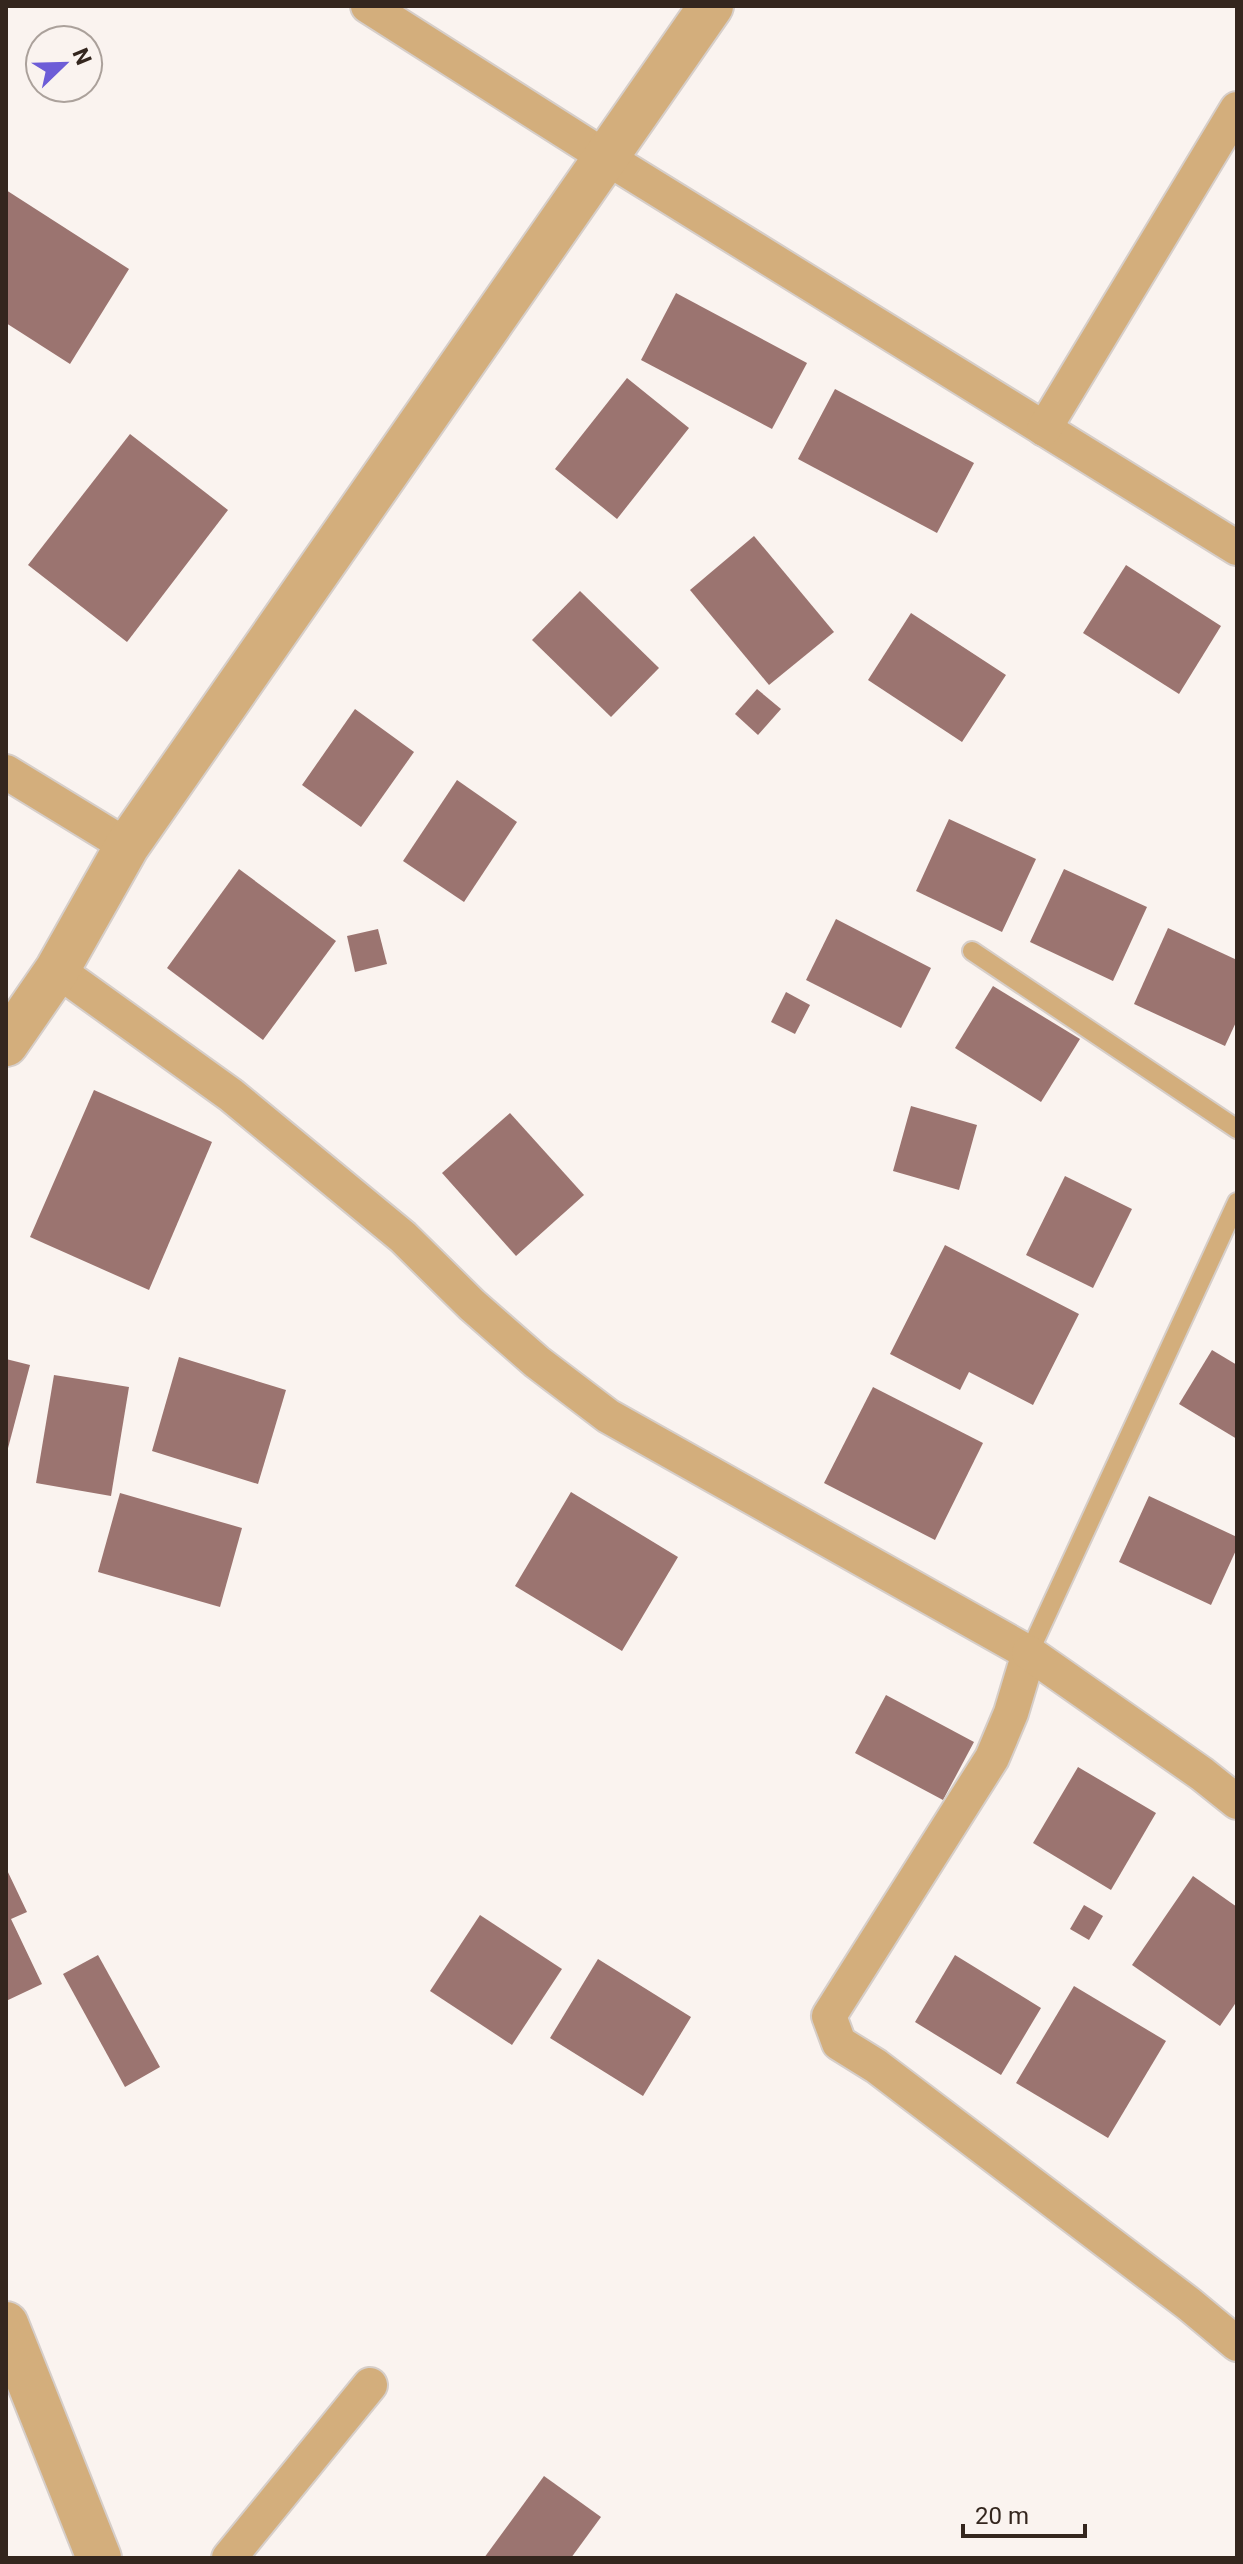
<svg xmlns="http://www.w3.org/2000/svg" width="1243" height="2564" font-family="Roboto,sans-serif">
<rect width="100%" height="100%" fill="#faf3ef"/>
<!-- building -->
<g fill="#9b7470">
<path d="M 6,190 L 129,269 L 70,364 L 6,323 Z"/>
<path d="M 676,293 L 807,363 L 772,429 L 641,360 Z"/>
<path d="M 627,378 L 689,428 L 617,519 L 555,469 Z"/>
<path d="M 835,389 L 974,463 L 937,533 L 798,459 Z"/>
<path d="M 130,434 L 228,510 L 127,642 L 28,565 Z"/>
<path d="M 754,536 L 834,632 L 769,685 L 690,590 Z"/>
<path d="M 1126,565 L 1221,626 L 1179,694 L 1083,633 Z"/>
<path d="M 580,591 L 659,668 L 611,717 L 532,640 Z"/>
<path d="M 911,613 L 1006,675 L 962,742 L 868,680 Z"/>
<path d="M 757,689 L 781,709 L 758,735 L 735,714 Z"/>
<path d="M 355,709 L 414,752 L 361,827 L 302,785 Z"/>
<path d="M 457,780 L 517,822 L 464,902 L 403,861 Z"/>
<path d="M 949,819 L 1036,859 L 1002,932 L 916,891 Z"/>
<path d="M 239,869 L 336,941 L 263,1040 L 167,968 Z"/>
<path d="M 1064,869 L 1147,907 L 1113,981 L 1030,942 Z"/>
<path d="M 836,919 L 931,968 L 901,1028 L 806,980 Z"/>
<path d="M 1168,928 L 1237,960 L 1237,1020 L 1225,1046 L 1134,1004 Z"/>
<path d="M 378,929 L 387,964 L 355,972 L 347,936 Z"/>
<path d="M 993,986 L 1080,1039 L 1041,1102 L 955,1048 Z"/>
<path d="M 786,992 L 810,1005 L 795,1034 L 771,1022 Z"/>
<path d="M 94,1090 L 212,1142 L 149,1290 L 30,1237 Z"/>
<path d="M 911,1106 L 977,1125 L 959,1190 L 893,1171 Z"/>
<path d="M 510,1113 L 584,1195 L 516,1256 L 442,1173 Z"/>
<path d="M 1065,1176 L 1132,1209 L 1093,1288 L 1026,1255 Z"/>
<path d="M 945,1245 L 1079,1314 L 1033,1405 L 969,1372 L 960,1390 L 890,1354 Z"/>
<path d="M 1212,1350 L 1237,1365 L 1237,1439 L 1179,1404 Z"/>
<path d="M 179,1357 L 286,1390 L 258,1484 L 152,1451 Z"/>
<path d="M 6,1359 L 30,1365 L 7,1452 L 6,1452 Z"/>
<path d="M 54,1375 L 129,1387 L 111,1496 L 36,1483 Z"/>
<path d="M 873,1387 L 983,1443 L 935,1540 L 824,1483 Z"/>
<path d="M 571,1492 L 678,1557 L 622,1651 L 515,1586 Z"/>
<path d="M 120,1493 L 242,1528 L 220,1607 L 98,1572 Z"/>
<path d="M 1149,1496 L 1237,1537 L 1237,1548 L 1211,1605 L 1119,1562 Z"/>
<path d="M 886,1695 L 974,1742 L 943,1800 L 855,1753 Z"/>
<path d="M 1078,1767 L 1156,1813 L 1111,1890 L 1033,1843 Z"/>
<path d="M 6,1868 L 27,1912 L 11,1919 L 42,1984 L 6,2001 Z"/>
<path d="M 1193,1876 L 1237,1907 L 1237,2001 L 1220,2026 L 1132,1965 Z"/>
<path d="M 1084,1905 L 1103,1916 L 1089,1940 L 1070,1929 Z"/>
<path d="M 480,1915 L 562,1969 L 512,2045 L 430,1991 Z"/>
<path d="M 98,1955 L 160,2067 L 125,2087 L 63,1974 Z"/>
<path d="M 955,1955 L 1041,2008 L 1001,2075 L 915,2022 Z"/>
<path d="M 598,1959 L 691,2017 L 643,2096 L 550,2038 Z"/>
<path d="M 1074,1986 L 1166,2041 L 1108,2138 L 1016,2083 Z"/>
<path d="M 544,2476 L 601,2517 L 571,2558 L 484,2558 Z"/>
</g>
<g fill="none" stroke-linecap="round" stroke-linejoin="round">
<defs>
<g id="service">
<path d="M 972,951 L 1237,1129"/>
<path d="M 1029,1653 L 1237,1202"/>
</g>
<g id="minor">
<path d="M 368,6 L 607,158 L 1237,548"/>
<path d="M 1044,429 L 1237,109"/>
<path d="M 6,772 L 127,846"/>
<path d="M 57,970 L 231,1095 L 403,1237 L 472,1305 L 537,1362 L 608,1416 L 1029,1653 L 1011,1713 L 992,1758 L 829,2016 L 839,2043 L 876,2066 L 1189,2304 L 1237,2344"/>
<path d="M 1029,1653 L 1202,1774 L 1237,1802"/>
<path d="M 229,2558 L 370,2385"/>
</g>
<g id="tertiary">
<path d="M 6,1044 L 57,970 L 127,846 L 711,6"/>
<path d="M 6,2324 L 99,2558"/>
</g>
</defs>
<!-- service casing -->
<use href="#service" stroke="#d6cec9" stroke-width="22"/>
<!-- minor casing -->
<use href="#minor" stroke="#d6cec9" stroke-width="38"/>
<!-- tertiary casing -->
<use href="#tertiary" stroke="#d6cec9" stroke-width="48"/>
<!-- service -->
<use href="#service" stroke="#d3ae7c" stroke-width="18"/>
<!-- minor -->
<use href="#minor" stroke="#d3ae7c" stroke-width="34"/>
<!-- tertiary -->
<use href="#tertiary" stroke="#d3ae7c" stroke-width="44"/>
</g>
<!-- border -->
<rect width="1243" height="2564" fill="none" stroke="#34261e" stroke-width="16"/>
<!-- north arrow -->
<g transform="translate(64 64) rotate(67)"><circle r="38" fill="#faf3ef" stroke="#aba19b" stroke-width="2"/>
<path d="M0-6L14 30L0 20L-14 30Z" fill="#6d5dd7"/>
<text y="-12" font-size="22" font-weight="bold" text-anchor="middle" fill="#34261e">N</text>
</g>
<!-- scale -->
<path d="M963 2524v12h122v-12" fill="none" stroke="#34261e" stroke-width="4"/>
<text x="975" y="2524" font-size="24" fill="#34261e" stroke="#faf3ef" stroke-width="6" paint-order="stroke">20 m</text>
</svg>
